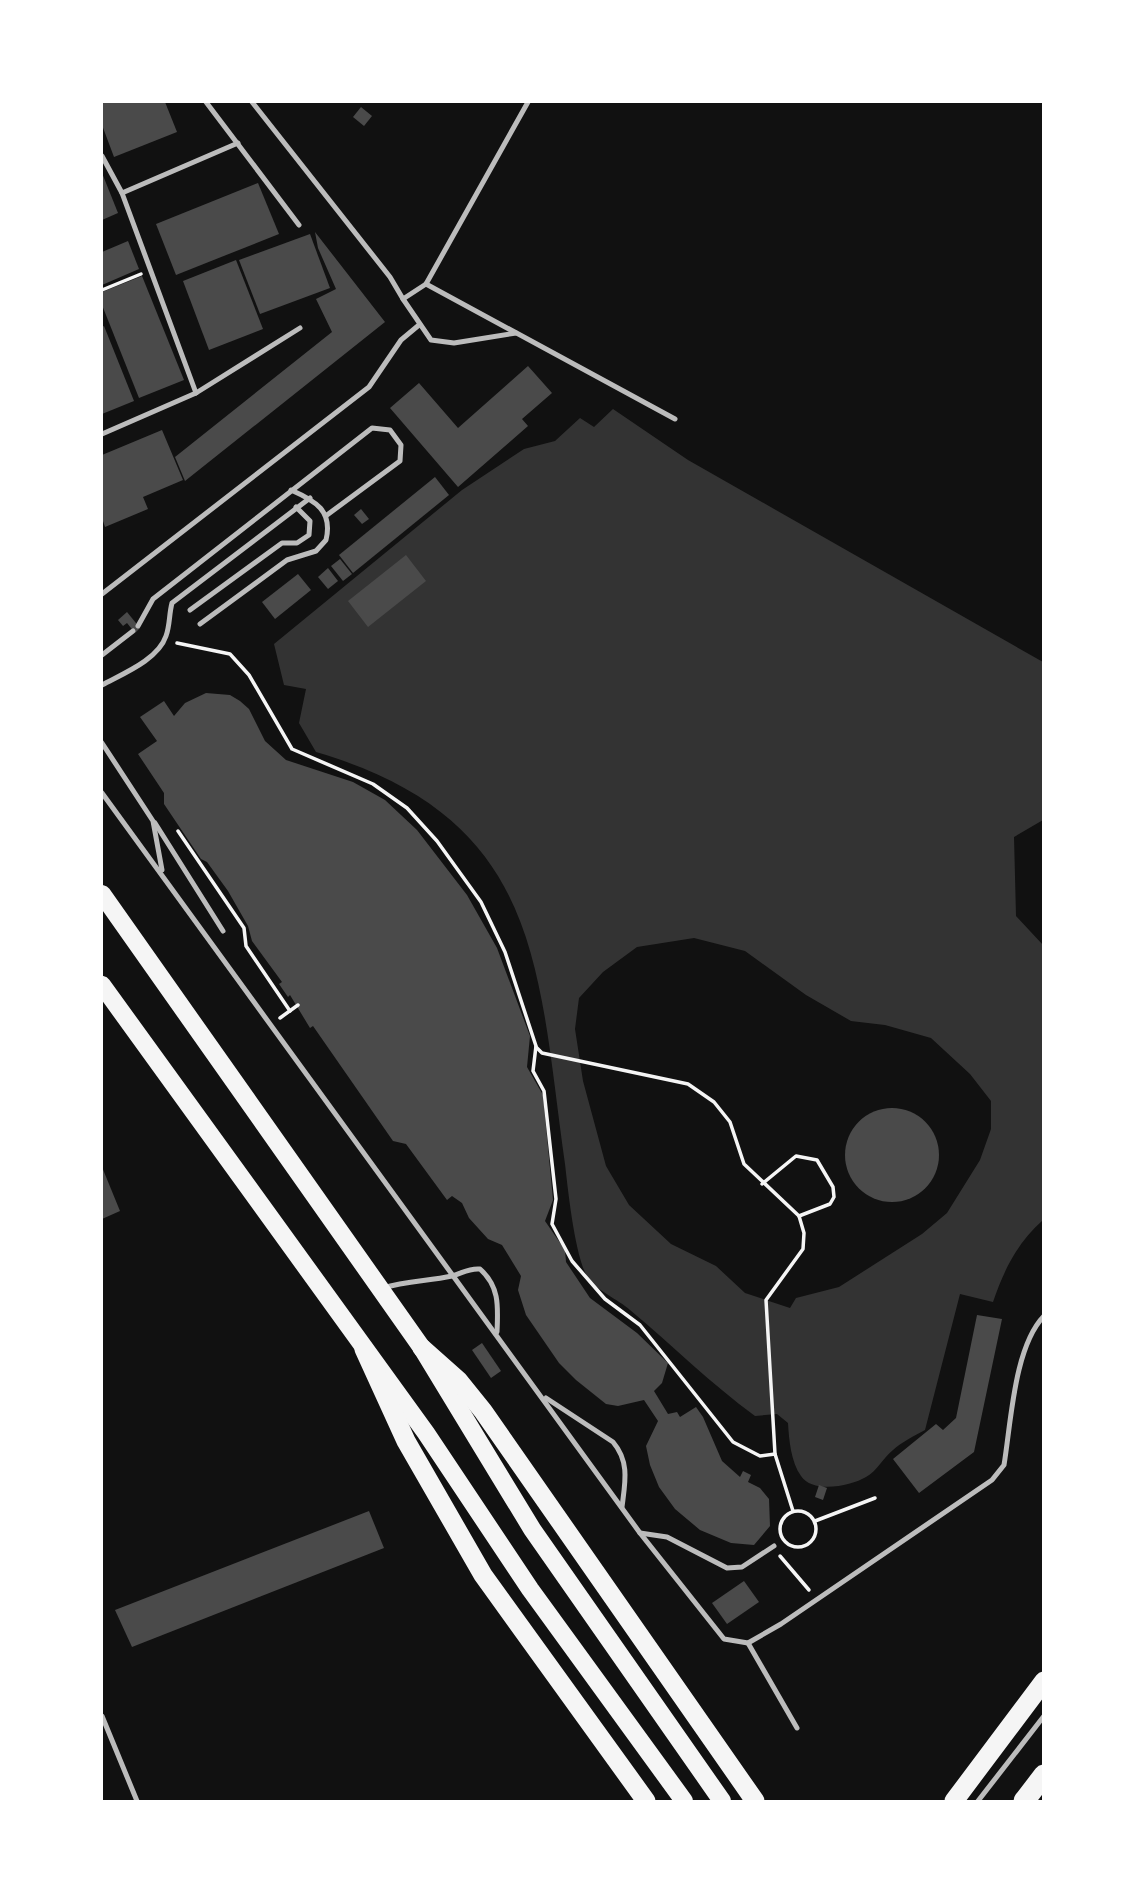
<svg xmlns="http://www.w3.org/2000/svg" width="1145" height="1903" font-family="Merriweather,serif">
<rect width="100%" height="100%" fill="#111"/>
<!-- water -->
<path fill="#333" fill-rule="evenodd" d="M 613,409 L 688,460 L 1043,662 L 1043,820 L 1014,837 L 1016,916 L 1043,945 L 1043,1220 C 1017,1243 1004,1270 993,1302 L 960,1294 L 925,1430 C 914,1436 902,1442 893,1450 C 883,1458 877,1471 866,1477 C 851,1486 813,1494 801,1476 C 791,1462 789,1440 788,1423 L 777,1414 L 755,1416 C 711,1384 672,1345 630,1310 C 619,1300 596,1290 588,1278 C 575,1258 568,1190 565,1164 C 537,966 543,819 316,752 L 299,723 L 306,689 L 284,685 L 274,644 L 462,490 L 524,449 L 555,441 L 580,418 L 594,427 ZM 694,938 L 745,951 L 806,995 L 851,1021 L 885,1025 L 931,1038 L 970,1074 L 991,1101 L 991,1129 L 980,1160 L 947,1213 L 922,1234 L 839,1287 L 796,1298 L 790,1308 L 745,1293 L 716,1266 L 671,1244 L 629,1205 L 606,1166 L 583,1081 L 575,1029 L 579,998 L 603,972 L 637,947 Z"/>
<!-- building -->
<g fill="#4a4a4a">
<path d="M 102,102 L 165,102 L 177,132 L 114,157 L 102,125 Z"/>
<path d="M 361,107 L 372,116 L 364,126 L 353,117 Z"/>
<path d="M 102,173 L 118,213 L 102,220 Z"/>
<path d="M 258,183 L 279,234 L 176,275 L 156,224 Z"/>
<path d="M 315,232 L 385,322 L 185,481 L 175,457 L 332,332 L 316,299 L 336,289 L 318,248 Z"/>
<path d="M 310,234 L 330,288 L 260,314 L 239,260 Z"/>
<path d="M 128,241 L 139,269 L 102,285 L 102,252 Z"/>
<path d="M 236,260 L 263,329 L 209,350 L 183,281 Z"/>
<path d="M 142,276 L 184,380 L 139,398 L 102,305 L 102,292 Z"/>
<path d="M 104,326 L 134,401 L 102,414 L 102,327 Z"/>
<path d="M 528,366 L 552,393 L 522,419 L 528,426 L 458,487 L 390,408 L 419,383 L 458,428 Z"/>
<path d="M 162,430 L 183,480 L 143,497 L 148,509 L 105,527 L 102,518 L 102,455 Z"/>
<path d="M 435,477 L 449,495 L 353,573 L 339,555 Z"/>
<path d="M 361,509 L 369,519 L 362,524 L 354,515 Z"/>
<path d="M 406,555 L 426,581 L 368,627 L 348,601 Z"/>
<path d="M 340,559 L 352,574 L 343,581 L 331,566 Z"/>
<path d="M 328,568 L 338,581 L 328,589 L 318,577 Z"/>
<path d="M 298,574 L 311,590 L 275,619 L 262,602 Z"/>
<path d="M 127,612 L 140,628 L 135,633 L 127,623 L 123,626 L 118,620 Z"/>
<path d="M 206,693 L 230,695 L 240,701 L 249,709 L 265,741 L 286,760 L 353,782 L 385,800 L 417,830 L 467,895 L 497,948 L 530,1036 L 527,1067 L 543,1095 L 553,1200 L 545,1221 L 565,1250 L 566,1262 L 590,1298 L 637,1333 L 668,1363 L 662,1383 L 654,1391 L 668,1414 L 677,1412 L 680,1417 L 696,1407 L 703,1417 L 722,1461 L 740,1477 L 743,1471 L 751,1475 L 748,1482 L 760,1488 L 769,1499 L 770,1526 L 754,1545 L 731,1543 L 700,1530 L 675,1509 L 659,1487 L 650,1465 L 646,1446 L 658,1421 L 644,1400 L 618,1406 L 606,1404 L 576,1380 L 559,1363 L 526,1315 L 518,1290 L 521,1276 L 502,1245 L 488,1239 L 469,1218 L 462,1203 L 452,1196 L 447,1200 L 406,1144 L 393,1141 L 313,1026 L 310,1028 L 290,995 L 288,997 L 279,984 L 282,982 L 252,941 L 248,926 L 228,891 L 207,862 L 201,859 L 164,804 L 164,793 L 138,754 L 157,741 L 140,717 L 164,701 L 174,716 L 185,703 Z"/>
<circle cx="892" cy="1155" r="47"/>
<path d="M 102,1167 L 120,1211 L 102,1219 Z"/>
<path d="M 977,1315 L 1002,1319 L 974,1452 L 919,1493 L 893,1459 L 936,1424 L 943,1430 L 956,1418 Z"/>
<path d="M 482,1343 L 501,1371 L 491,1378 L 472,1350 Z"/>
<path d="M 819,1485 L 827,1488 L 823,1500 L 815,1497 Z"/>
<path d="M 369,1511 L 384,1548 L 132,1647 L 115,1610 Z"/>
<path d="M 744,1581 L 759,1602 L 727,1624 L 712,1603 Z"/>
</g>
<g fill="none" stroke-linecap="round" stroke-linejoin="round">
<!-- path -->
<g stroke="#f5f5f5" stroke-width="3.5">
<path d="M 102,290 L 141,274"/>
<path d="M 177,643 L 230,654 L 249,675 L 292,749 L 373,784 L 407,808 L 437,841 L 481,902 L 505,952 L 536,1046 L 533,1071 L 544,1091 L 556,1199 L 552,1224 L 572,1261 L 605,1299 L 640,1325 L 733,1442 L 760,1456 L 775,1454"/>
<path d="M 178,831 L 244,928 L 246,946 L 290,1011"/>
<path d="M 280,1018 L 298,1005"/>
<path d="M 536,1047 L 542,1053 L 688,1084 L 714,1102 L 730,1122 L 744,1164 L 799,1216 L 804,1233 L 803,1249 L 766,1300 L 775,1454 L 793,1511"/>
<path d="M 762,1184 L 796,1156 L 817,1160 L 833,1187 L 834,1197 L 830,1204 L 799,1216"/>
<circle cx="798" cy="1529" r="18"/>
<path d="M 815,1521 L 875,1498"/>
<path d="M 780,1556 L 809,1590"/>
</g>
<!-- service -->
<g stroke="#bcbcbc" stroke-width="5">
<path d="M 206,102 L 299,225"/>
<path d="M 252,102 L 390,277 L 403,299 L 426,284 L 528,102"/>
<path d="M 102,156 L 122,193"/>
<path d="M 426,284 L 675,419"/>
<path d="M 403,299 L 431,340 L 454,343 L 516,333"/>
<path d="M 196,393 L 300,328"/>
<path d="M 102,434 L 196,393 L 122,193 L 238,143"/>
<path d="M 102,594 L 369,387 L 401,340 L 419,325"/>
<path d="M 190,610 L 282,543 L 297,543 L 309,535 L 310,521 L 296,507"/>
<path d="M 200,624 L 287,560 L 316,551 L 326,540 C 333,511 316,501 291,490"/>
<path d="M 138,626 L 153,599 L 372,428 L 390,430 L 401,445 L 400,461 L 327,515"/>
<path d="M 102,655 L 133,631"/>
<path d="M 102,685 C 122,674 158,660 166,636 C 170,625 169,614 172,603 L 310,498"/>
<path d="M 102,743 L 153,821 L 162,870"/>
<path d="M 102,793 L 640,1533 L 724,1639 L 748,1643 L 781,1624 L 992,1480 L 1004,1465 C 1011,1423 1014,1347 1044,1316"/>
<path d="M 155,823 L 223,931"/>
<path d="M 383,1288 C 406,1281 429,1281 452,1276 C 463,1273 468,1268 480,1269 C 500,1287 498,1307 497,1332"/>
<path d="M 546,1398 L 613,1442 C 630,1462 625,1483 622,1507"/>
<path d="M 640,1533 L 667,1537 L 727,1568 L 742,1567 L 774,1546"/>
<path d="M 748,1643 L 797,1728"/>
<path d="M 102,1716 L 137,1801"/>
<path d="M 978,1801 L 1044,1716"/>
</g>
<!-- primary -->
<g stroke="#f5f5f5" stroke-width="18">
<path d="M 102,894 L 422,1348 L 532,1529 L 722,1801"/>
<path d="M 102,985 L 426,1433 L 530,1589 L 684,1801"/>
</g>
<!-- trunk -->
<g stroke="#f5f5f5" stroke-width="19">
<path d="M 422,1348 L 458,1380 L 483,1411 L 755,1801"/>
<path d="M 364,1349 L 406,1441 L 483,1575 L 646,1801"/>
<path d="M 954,1801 L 1044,1681"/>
</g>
<!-- motorway -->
<path stroke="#f5f5f5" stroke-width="21" d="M 1024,1801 L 1044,1775"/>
</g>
<!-- border -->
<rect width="1145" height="1903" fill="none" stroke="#ffffff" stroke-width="206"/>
</svg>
